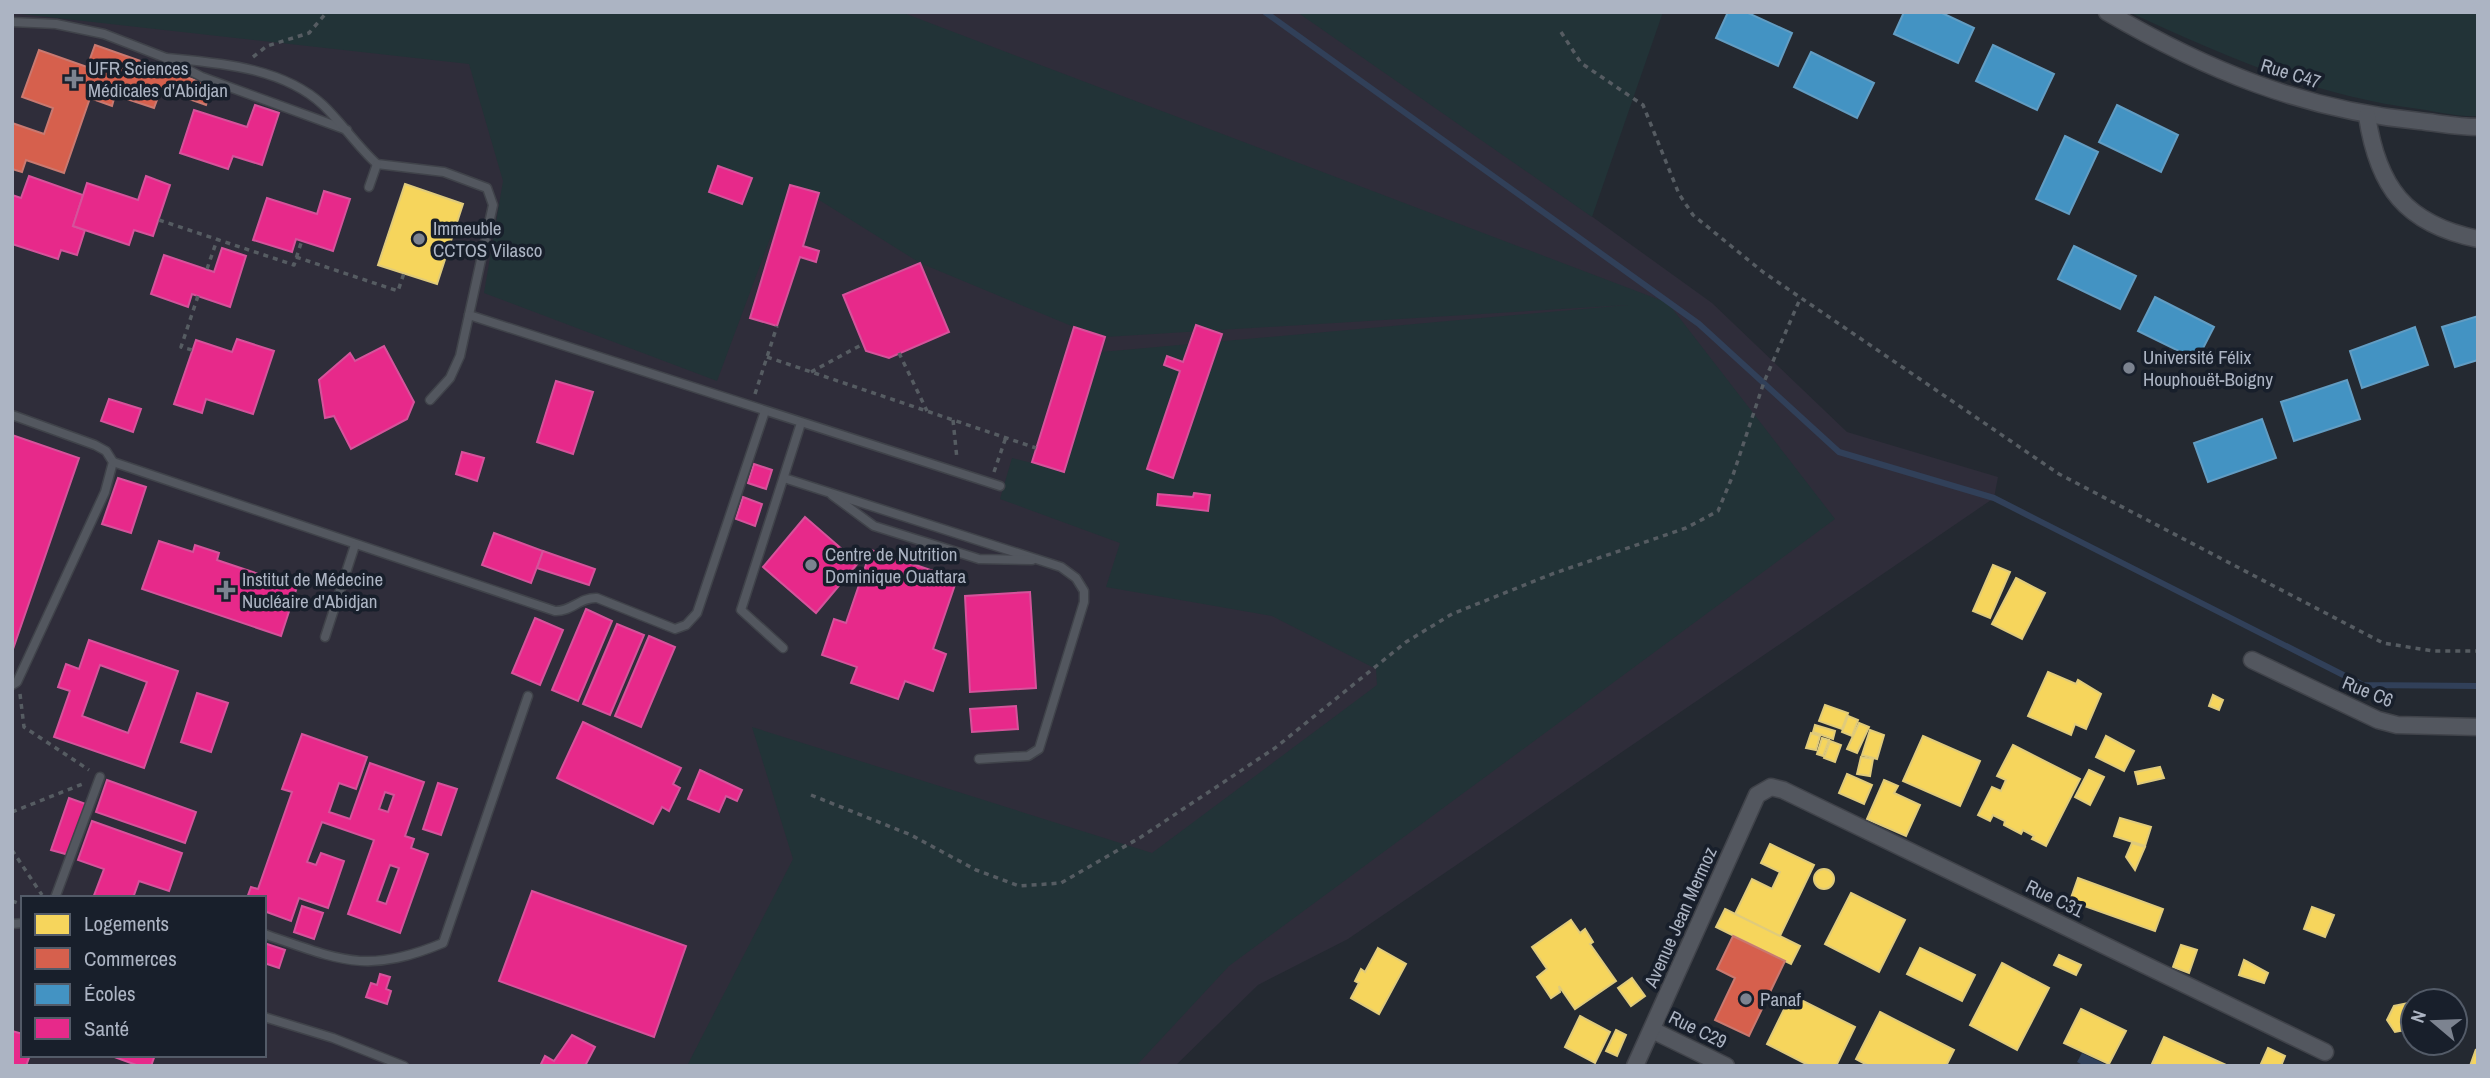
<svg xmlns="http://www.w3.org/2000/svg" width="2490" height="1078" font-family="'Archivo Narrow',sans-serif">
<rect width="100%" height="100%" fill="#242931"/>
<!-- medical -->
<path fill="#2f2d3a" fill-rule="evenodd" d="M 12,12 L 1308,12 L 1712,303 L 1847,432 L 1998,477 L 1994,498 L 1348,939 L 1258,985 L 1175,1066 L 12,1066 ZM 23,898 L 264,898 L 264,1055 L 23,1055 Z"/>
<!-- green -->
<g fill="#223337">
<path d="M 901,12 L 1668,303 L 1835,519 L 1229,966 L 1136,1066 L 687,1066 L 793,859 L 752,727 L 1152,853 L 1377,685 L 1376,669 L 1272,616 L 1106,587 L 1120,543 L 1000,499 L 1012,458 L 1064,471 L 1101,352 L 1628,305 L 1105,337 L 1074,327 L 920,263 L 800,188 L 790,185 L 717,381 L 484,293 L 503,181 L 469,64 L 12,13 Z"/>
<path d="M 1297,12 L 1663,12 L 1592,217 Z"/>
<path d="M 2129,12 L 2478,12 L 2478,116 C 2458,117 2438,112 2419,109 C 2315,96 2224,56 2129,12 Z"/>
</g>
<!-- water -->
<path fill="#314059" d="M 2082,1053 L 2109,1066 L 2085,1066 L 2077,1062 Z"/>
<!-- homes -->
<g fill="#f6d55c" stroke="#e0cb7b" stroke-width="2">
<path d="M 405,184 L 463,204 L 437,284 L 378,265 Z"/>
<path d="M 1993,565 L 2010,572 L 1990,618 L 1973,611 Z"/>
<path d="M 2016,578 L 2045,593 L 2022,639 L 1992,624 Z"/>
<path d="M 2048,672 L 2076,684 L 2078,680 L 2101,694 L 2086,729 L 2075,724 L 2071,735 L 2028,716 Z"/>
<path d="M 2213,695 L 2223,700 L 2219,710 L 2209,706 Z"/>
<path d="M 1825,705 L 1848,713 L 1842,729 L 1819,721 Z"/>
<path d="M 1848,716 L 1858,720 L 1852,736 L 1842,732 Z"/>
<path d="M 1859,723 L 1869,727 L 1857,753 L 1847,749 Z"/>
<path d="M 1815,725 L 1835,731 L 1833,739 L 1813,732 Z"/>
<path d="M 1870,730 L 1884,735 L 1877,759 L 1862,755 Z"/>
<path d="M 1811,733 L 1820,736 L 1816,750 L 1806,748 Z"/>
<path d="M 1923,736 L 1980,761 L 1960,806 L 1903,781 Z"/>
<path d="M 2106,736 L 2134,751 L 2124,771 L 2096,757 Z"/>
<path d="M 1822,738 L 1829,740 L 1823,756 L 1817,754 Z"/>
<path d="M 1830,741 L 1841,745 L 1835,762 L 1824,758 Z"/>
<path d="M 2013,745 L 2080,779 L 2046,846 L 2032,839 L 2034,836 L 2023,830 L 2021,834 L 2004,825 L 2005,821 L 1993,815 L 1990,821 L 1978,815 L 1992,787 L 2001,791 L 2006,780 L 1997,776 Z"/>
<path d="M 1861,757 L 1873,759 L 1870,776 L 1857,774 Z"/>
<path d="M 2160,767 L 2164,778 L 2138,784 L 2135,772 Z"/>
<path d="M 2089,770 L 2104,777 L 2090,805 L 2075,797 Z"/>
<path d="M 1847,774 L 1872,785 L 1864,804 L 1839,793 Z"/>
<path d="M 1884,780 L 1898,786 L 1894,793 L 1920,805 L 1906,836 L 1867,819 Z"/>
<path d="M 2120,818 L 2151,827 L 2145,846 L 2114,836 Z"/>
<path d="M 2132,843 L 2145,847 L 2135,870 L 2126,857 Z"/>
<path d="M 1770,844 L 1814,865 L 1780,936 L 1735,914 L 1752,879 L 1772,889 L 1780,872 L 1761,863 Z"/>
<circle cx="1824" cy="879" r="10"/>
<path d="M 2078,878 L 2163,909 L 2155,931 L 2070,901 Z"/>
<path d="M 1851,893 L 1905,920 L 1879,972 L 1825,944 Z"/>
<path d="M 2312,907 L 2334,915 L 2325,937 L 2304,929 Z"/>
<path d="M 1725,909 L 1800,946 L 1791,964 L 1716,927 Z"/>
<path d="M 1571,920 L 1580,933 L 1585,929 L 1593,942 L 1590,944 L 1616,981 L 1575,1009 L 1559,986 L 1560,992 L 1551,998 L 1537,977 L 1547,969 L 1532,947 Z"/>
<path d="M 2181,945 L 2197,950 L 2189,973 L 2173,967 Z"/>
<path d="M 1378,948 L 1406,964 L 1379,1014 L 1351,998 L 1359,983 L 1355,981 L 1361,969 L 1365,972 Z"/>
<path d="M 1920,948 L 1975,975 L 1962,1001 L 1907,974 Z"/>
<path d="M 2059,955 L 2081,965 L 2076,975 L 2054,965 Z"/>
<path d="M 2244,960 L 2268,973 L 2264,983 L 2239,975 Z"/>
<path d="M 2002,963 L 2049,988 L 2017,1050 L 1970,1025 Z"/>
<path d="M 1632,978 L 1645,996 L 1631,1006 L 1618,988 Z"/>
<path d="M 1791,995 L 1855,1027 L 1836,1066 L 1810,1066 L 1767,1044 Z"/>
<path d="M 2409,1003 L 2413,1011 L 2413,1025 L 2410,1029 L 2395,1032 L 2387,1020 L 2394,1006 Z"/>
<path d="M 2081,1009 L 2126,1031 L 2109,1064 L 2064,1043 Z"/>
<path d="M 1880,1012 L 1954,1050 L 1946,1066 L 1869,1066 L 1856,1059 Z"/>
<path d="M 1580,1016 L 1610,1032 L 1595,1063 L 1565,1047 Z"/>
<path d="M 1616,1030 L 1626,1035 L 1617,1056 L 1606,1051 Z"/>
<path d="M 2164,1037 L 2226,1065 L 2226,1066 L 2151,1066 Z"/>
<path d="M 2268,1048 L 2285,1056 L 2281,1066 L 2260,1066 Z"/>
<path d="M 2476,1049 L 2478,1066 L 2470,1066 Z"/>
</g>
<!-- shops -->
<g fill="#d6604d" stroke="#c97970" stroke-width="2">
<path d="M 95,45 L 212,86 L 206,105 L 161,89 L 154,108 L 115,95 L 112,106 L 90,98 L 64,173 L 26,160 L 22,172 L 12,169 L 12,123 L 44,134 L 53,108 L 22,97 L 39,50 L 87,67 Z"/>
<path d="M 1733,936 L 1785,961 L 1749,1036 L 1715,1020 L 1735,978 L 1717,969 Z"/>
</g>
<!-- schools -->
<g fill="#4393c3" stroke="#629dc3" stroke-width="2">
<path d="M 1728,12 L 1746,12 L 1792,33 L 1778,66 L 1716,38 Z"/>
<path d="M 1904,12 L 1940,12 L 1974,28 L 1958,63 L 1894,34 Z"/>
<path d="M 1993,45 L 2054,74 L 2037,110 L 1976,81 Z"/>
<path d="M 1811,52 L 1874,83 L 1857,118 L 1794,87 Z"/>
<path d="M 2117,105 L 2178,135 L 2161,172 L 2099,142 Z"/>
<path d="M 2065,136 L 2098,152 L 2069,214 L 2036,199 Z"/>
<path d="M 2074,246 L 2136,276 L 2120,309 L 2058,279 Z"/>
<path d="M 2155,297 L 2214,327 L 2197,360 L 2138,331 Z"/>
<path d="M 2478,316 L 2478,360 L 2455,367 L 2442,327 Z"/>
<path d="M 2415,327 L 2428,365 L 2362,388 L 2350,351 Z"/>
<path d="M 2347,380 L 2360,419 L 2294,441 L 2281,402 Z"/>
<path d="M 2262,419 L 2276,458 L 2208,482 L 2194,443 Z"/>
</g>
<!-- health -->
<g fill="#e7298a" stroke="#d5539b" stroke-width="2" fill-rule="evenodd">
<path d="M 255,105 L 279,113 L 262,165 L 233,156 L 228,169 L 180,153 L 194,110 L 247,127 Z"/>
<path d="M 718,166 L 752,178 L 742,204 L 709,192 Z"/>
<path d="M 29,176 L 83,195 L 73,226 L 85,230 L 77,255 L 61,250 L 58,259 L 12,244 L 12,195 L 21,198 Z"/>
<path d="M 146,176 L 170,185 L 153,236 L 134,230 L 129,245 L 73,226 L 87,183 L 138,200 Z"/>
<path d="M 790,185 L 819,193 L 803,246 L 819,251 L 816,262 L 800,257 L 777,326 L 750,318 Z"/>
<path d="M 324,191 L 350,199 L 333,251 L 296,239 L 292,252 L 253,240 L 267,198 L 317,214 Z"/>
<path d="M 222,248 L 246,256 L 230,307 L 192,294 L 188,307 L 151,294 L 164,255 L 214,272 Z"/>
<path d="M 920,263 L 949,332 L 889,358 L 866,351 L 843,295 Z"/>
<path d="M 1196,325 L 1222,334 L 1173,478 L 1147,469 L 1180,371 L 1164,365 L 1167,356 L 1183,362 Z"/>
<path d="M 1074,327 L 1105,337 L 1064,472 L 1032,462 Z"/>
<path d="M 237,339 L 274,351 L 253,414 L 206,399 L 202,413 L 174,404 L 196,340 L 232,352 Z"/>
<path d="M 384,346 L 414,402 L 407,419 L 351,449 L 334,416 L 325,418 L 319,380 L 350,353 L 355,361 Z"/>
<path d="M 556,381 L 593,392 L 573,454 L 537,442 Z"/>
<path d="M 109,399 L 141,409 L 133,432 L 101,421 Z"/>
<path d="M 12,435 L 79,458 L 12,652 Z"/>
<path d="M 462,452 L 484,458 L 477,481 L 456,474 Z"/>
<path d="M 754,464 L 772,470 L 766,489 L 748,483 Z"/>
<path d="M 118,478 L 146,487 L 131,533 L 102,524 Z"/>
<path d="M 1194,493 L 1210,495 L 1208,511 L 1157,505 L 1158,494 L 1193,497 Z"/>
<path d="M 743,497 L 762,504 L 755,526 L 736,519 Z"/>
<path d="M 805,517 L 858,563 L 816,613 L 763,567 Z"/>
<path d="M 494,533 L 543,551 L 531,583 L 482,565 Z"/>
<path d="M 159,541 L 193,552 L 195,545 L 219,553 L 217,560 L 297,587 L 281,636 L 142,589 Z"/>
<path d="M 871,550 L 957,579 L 933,649 L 946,654 L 933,691 L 905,681 L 898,699 L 851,683 L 857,667 L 822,655 L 834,619 L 846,623 Z"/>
<path d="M 543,551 L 595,569 L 589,585 L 537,568 Z"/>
<path d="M 1030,592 L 1036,688 L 970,692 L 965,596 Z"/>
<path d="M 586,609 L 612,621 L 578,701 L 552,690 Z"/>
<path d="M 535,618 L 563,630 L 540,685 L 512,673 Z"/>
<path d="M 617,624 L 644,635 L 610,715 L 583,704 Z"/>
<path d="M 649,636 L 675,647 L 641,727 L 615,716 Z"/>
<path d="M 89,640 L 178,671 L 144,768 L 54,737 L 70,691 L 58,687 L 66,664 L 79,669 ZM 100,665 L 147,682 L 128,733 L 82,716 Z"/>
<path d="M 197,693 L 228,703 L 211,752 L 181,742 Z"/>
<path d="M 1016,706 L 1018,729 L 972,732 L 970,709 Z"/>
<path d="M 583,722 L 681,768 L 673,784 L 680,788 L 669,811 L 662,807 L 653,824 L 557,778 Z"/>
<path d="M 302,734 L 367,757 L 356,789 L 339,783 L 329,812 L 350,819 L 370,763 L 424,782 L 405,836 L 414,839 L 411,848 L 428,854 L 400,933 L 348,914 L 374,840 L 322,822 L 307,862 L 316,865 L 321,853 L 344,861 L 328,908 L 299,898 L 291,921 L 264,911 L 264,898 L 247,898 L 251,887 L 258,889 L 292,792 L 282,789 ZM 385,792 L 394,795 L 388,812 L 379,809 ZM 390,865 L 399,868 L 386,904 L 377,901 Z"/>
<path d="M 700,770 L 742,790 L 737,801 L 726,796 L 719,812 L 688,799 Z"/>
<path d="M 107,780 L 196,812 L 185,843 L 96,812 Z"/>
<path d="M 438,783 L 457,789 L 441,835 L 423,829 Z"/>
<path d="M 69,798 L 86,804 L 69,855 L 51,850 Z"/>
<path d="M 92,821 L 182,853 L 169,891 L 139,881 L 133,898 L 93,898 L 104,869 L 78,860 Z"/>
<path d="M 532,891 L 686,946 L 654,1037 L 499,981 Z"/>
<path d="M 302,906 L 323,913 L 314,939 L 294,932 Z"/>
<path d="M 264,943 L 285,950 L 279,968 L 264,963 Z"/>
<path d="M 380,974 L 390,977 L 386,989 L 391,991 L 387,1004 L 366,997 L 371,983 L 377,985 Z"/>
<path d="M 12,1031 L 23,1034 L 23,1055 L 30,1055 L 26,1066 L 12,1066 Z"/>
<path d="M 572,1035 L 595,1047 L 585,1066 L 540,1066 L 545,1056 L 554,1061 Z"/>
<path d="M 109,1055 L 155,1055 L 151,1066 L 139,1066 Z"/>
</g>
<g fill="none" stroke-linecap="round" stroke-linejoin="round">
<!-- stream -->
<path stroke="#314059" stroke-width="6" d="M 1265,12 L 1699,324 L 1839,452 L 1994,498 L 2363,685 L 2478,686"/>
<defs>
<g id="service">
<path d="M 12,22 L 56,24 L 104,34 L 166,58 L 202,77 L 347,130"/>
<path d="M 166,58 C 218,63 282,67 323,105 C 342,123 357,146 377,164 L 444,172 L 487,188 L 493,205 L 460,356 L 450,378 L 430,400"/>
<path d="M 369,187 L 377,164"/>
<path d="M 469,315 L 1000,486"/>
<path d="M 12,415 L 95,445 L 106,451 L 113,462 L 105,492 L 17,682 L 12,685"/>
<path d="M 113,462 L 555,611 C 571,612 580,597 597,598 L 675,629 L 686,625 L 697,613 L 765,411"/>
<path d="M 784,478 L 1061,567 L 1076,578 L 1084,591 L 1084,602 L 1039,749 L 1028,756 L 979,759"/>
<path d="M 832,495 L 874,526 L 979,559 L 1032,560"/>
<path d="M 325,637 L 355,545"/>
<path d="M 783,648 L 741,610 L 801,423"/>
<path d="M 55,898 L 100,777"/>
<path d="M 12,924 L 23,923"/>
<path d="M 264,934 C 340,960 366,975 443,943 L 528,696"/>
<path d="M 264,1017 L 333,1038 L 404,1066"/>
</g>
<g id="minor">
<path d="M 2107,12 C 2206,70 2304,110 2419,121 C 2438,123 2458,127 2478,127"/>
<path d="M 2367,116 C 2378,187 2405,224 2478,239"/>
<path d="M 2252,660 L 2378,720 L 2397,725 L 2478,727"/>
<path d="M 1652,1030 L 1726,1066"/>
<path d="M 1635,1066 L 1757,795 L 1771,787 L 1783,790 L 2325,1052"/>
</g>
</defs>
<!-- service casing -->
<use href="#service" stroke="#40434a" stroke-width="11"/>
<!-- minor casing -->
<use href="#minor" stroke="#40434a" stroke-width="19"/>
<!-- path -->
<g stroke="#565c62" stroke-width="3.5" stroke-dasharray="5 5" stroke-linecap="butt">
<path d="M 1561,32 L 1581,63 L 1643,105 L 1679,194 L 1693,215 L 1763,272 L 2059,474 L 2383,643 L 2433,651 L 2478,651"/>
<path d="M 253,57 L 267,46 L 309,33 L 327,12"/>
<path d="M 159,220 L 294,265 L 302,240"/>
<path d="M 296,257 L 398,291 L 404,273"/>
<path d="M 207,269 L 217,240"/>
<path d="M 192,350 L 181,347 L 198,296"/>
<path d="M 899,353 L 927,411"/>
<path d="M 767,357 L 1036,448"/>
<path d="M 811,372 L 863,344"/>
<path d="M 755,394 L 777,326"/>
<path d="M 953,420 L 957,459"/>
<path d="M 994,472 L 1006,437"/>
<path d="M 20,694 L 24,727 L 89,770"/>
<path d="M 811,795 L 911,835 L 976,870 L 1019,886 L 1061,883 L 1141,837 L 1275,748 L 1406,642 L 1452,614 L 1552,574 L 1686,528 L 1718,511 L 1733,475 L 1764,382 L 1800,299"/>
<path d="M 12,812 L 85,783"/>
<path d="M 12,850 L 42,895"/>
<path d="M 12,901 L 23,905"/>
</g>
<!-- service -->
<use href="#service" stroke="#53575f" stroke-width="8"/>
<!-- minor -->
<use href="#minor" stroke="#53575f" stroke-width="16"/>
</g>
<!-- markers -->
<g fill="#7c8390" stroke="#181f2b" stroke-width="2.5">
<path d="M70.5 68.5h7v7h7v7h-7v7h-7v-7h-7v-7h7z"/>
<circle cx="419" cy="239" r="7"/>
<circle cx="2129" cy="368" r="7"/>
<circle cx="811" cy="565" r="7"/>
<path d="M222.5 579.5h7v7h7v7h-7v7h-7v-7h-7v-7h7z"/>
<circle cx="1746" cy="999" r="7"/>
</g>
<g text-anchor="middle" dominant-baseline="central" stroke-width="7" stroke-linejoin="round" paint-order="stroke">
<!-- poi labels -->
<g font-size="19" fill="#acb4c3" stroke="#181f2b" text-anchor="start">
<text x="88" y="68">UFR Sciences<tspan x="88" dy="22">Médicales d'Abidjan</tspan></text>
<text x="433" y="228">Immeuble<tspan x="433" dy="22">CCTOS Vilasco</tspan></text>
<text x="2143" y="357">Université Félix<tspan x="2143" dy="22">Houphouët-Boigny</tspan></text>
<text x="825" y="554">Centre de Nutrition<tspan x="825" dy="22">Dominique Ouattara</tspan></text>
<text x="242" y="579">Institut de Médecine<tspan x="242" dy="22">Nucléaire d'Abidjan</tspan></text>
<text x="1760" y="999">Panaf</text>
</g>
<!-- street labels -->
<g font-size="19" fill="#acb4c3" stroke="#181f2b">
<text transform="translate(2291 73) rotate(17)">Rue C47</text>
<text transform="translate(2368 691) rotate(22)">Rue C6</text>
<text transform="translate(2055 898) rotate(26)">Rue C31</text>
<text transform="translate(1680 917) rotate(-66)">Avenue Jean Mermoz</text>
<text transform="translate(1698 1029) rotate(26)">Rue C29</text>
</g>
</g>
<!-- border -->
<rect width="2490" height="1078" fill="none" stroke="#acb4c3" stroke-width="28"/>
<!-- legend -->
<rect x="21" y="896" width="245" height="161" fill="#181f2b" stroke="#535b68" stroke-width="2"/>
<rect x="35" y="914" width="35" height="21" fill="#f6d55c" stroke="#535b68" stroke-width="2"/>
<text x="84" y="931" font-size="21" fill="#acb4c3">Logements</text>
<rect x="35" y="948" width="35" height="21" fill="#d6604d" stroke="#535b68" stroke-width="2"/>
<text x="84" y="966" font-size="21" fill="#acb4c3">Commerces</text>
<rect x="35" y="984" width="35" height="21" fill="#4393c3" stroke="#535b68" stroke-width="2"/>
<text x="84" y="1001" font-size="21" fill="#acb4c3">Écoles</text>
<rect x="35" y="1018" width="35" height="21" fill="#e7298a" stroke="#535b68" stroke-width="2"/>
<text x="84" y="1036" font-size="21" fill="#acb4c3">Santé</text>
<!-- north arrow -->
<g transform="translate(2434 1022) rotate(289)"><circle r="33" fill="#181f2b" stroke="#535b68" stroke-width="2"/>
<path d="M0-5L12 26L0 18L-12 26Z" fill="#7c8390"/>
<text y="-10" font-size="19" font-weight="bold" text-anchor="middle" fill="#acb4c3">N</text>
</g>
</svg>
